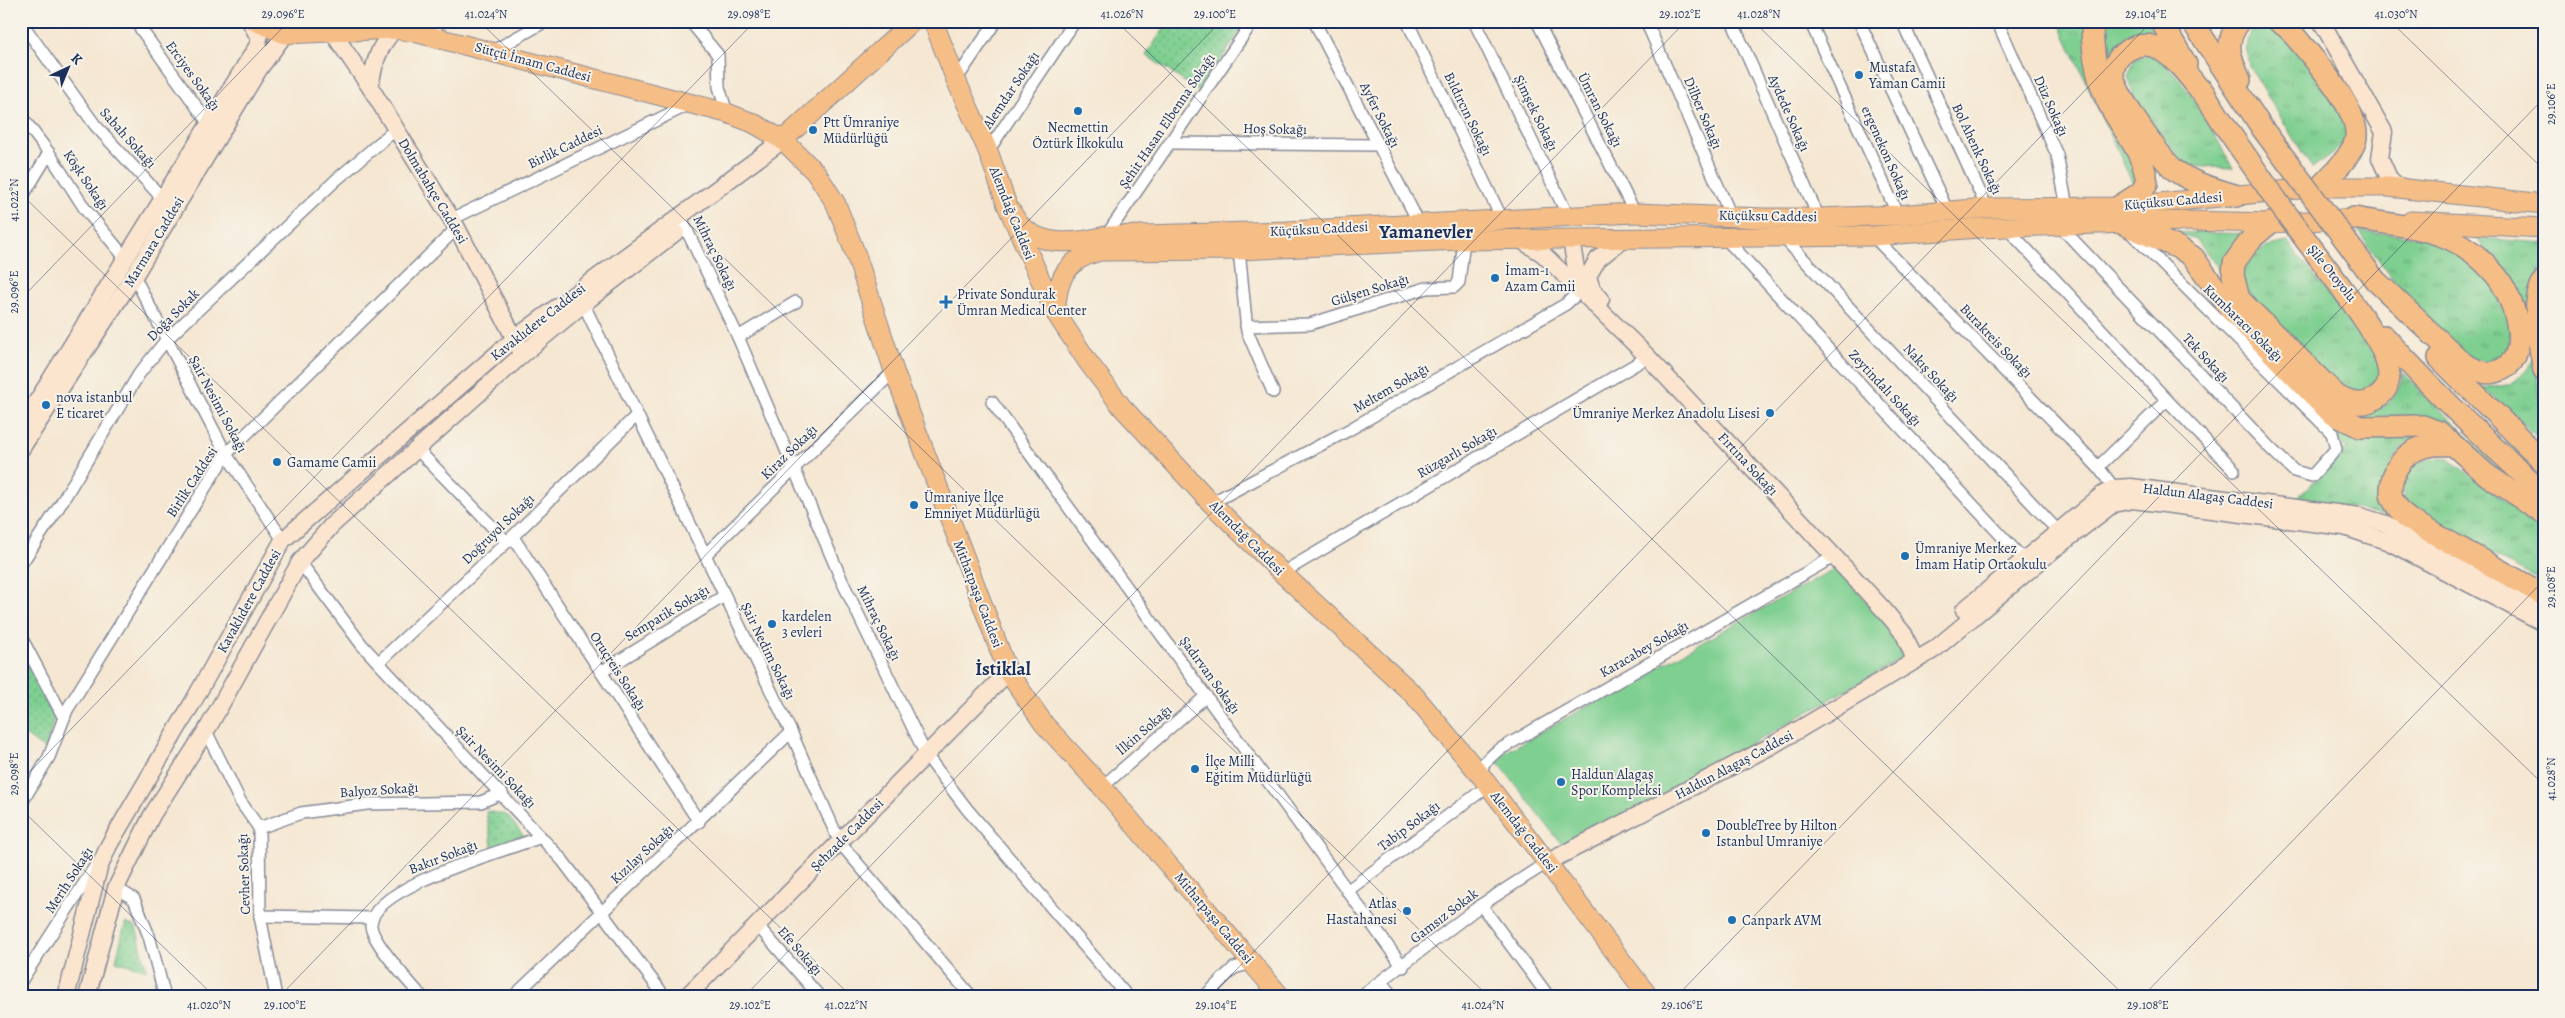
<svg xmlns="http://www.w3.org/2000/svg" width="2565" height="1018" font-family="Alegreya,serif">
<defs>
<pattern id="grass-tufts" width="24" height="20" patternUnits="userSpaceOnUse" patternTransform="scale(1.25)"><rect width="24" height="20" fill="#7ecf90"/><path d="M3 7l-1-3M5 7V3M7 7l1-3M15 17l-1-3M17 17v-4M19 17l1-3" fill="none" stroke="#66a879"/></pattern>
<pattern id="park-dots" width="8" height="8" patternUnits="userSpaceOnUse" patternTransform="scale(1.25)"><rect width="8" height="8" fill="#7ecf90"/><path d="M2 2h.1M6 6h.1" fill="none" stroke="#66a879" stroke-width="1.8" stroke-linecap="round"/></pattern>
</defs>
<rect width="100%" height="100%" fill="#f7f3e8"/>
<filter id="ink" filterUnits="userSpaceOnUse"><feTurbulence type="fractalNoise" baseFrequency=".02" numOctaves="2"/><feDisplacementMap in="SourceGraphic" scale="10" xChannelSelector="R" yChannelSelector="G"/><feConvolveMatrix kernelMatrix="1 2 1 2 8 2 1 2 1" color-interpolation-filters="sRGB"/></filter>
<filter id="wash" filterUnits="userSpaceOnUse"><feTurbulence type="fractalNoise" baseFrequency=".0096" numOctaves="4" result="noise"/><feDisplacementMap in="SourceGraphic" scale="20" xChannelSelector="R" yChannelSelector="G"/><feGaussianBlur stdDeviation="1.12" result="paint"/><feColorMatrix in="noise" values="0 0 0 0 0 0 0 0 0 0 0 0 0 0 0 0 0 1.4 0 .05"/><feComposite in="paint" operator="in"/></filter>
<g filter="url(#wash)">
<rect width="100%" height="100%" fill="#f5e7d2"/>
<!-- grass -->
<g fill="url(#grass-tufts)" stroke="#4c7f77">
<path d="M 2058,21 L 2084,21 L 2138,162 L 2140,184 L 2133,184 Z"/>
<path d="M 2100,21 L 2148,21 L 2160,41 L 2142,37 L 2106,80 Z"/>
<path d="M 2261,21 L 2273,25 L 2308,64 L 2345,118 L 2348,135 L 2336,151 L 2312,168 L 2249,66 L 2246,46 L 2251,28 Z"/>
<path d="M 2154,53 C 2190,83 2210,128 2233,168 L 2186,166 L 2135,100 L 2128,76 L 2135,59 Z"/>
<path d="M 2358,231 L 2438,239 L 2496,284 L 2512,317 L 2508,356 L 2489,363 L 2468,358 L 2434,326 L 2394,281 Z"/>
<path d="M 2173,232 L 2253,234 L 2226,286 L 2215,263 L 2196,239 Z"/>
<path d="M 2476,238 L 2544,243 L 2544,264 L 2541,267 L 2531,313 L 2508,276 Z"/>
<path d="M 2288,242 L 2375,354 L 2383,372 L 2373,395 L 2350,398 L 2250,295 L 2241,276 C 2253,250 2261,247 2288,242 Z"/>
<path d="M 2536,356 L 2541,403 L 2544,409 L 2544,443 L 2481,386 C 2509,390 2522,380 2536,356 Z"/>
<path d="M 2403,372 L 2503,473 L 2451,432 L 2364,420 L 2347,415 L 2354,410 C 2386,415 2396,401 2403,372 Z"/>
<path d="M 2317,421 L 2363,435 L 2424,430 L 2404,445 L 2390,465 L 2398,518 L 2298,497 L 2347,449 Z"/>
<path d="M 2431,458 L 2448,459 L 2544,529 L 2544,583 L 2409,509 C 2397,483 2403,465 2431,458 Z"/>
</g>
<!-- park -->
<g fill="url(#park-dots)" stroke="#4c7f77">
<path d="M 1169,21 L 1247,21 L 1199,92 L 1146,55 Z"/>
<path d="M 21,648 L 54,718 L 46,750 L 21,732 L 21,718 L 24,714 L 21,709 Z"/>
<path d="M 486,811 L 507,815 L 526,839 L 493,851 Z"/>
<path d="M 125,923 L 136,927 L 147,970 L 116,961 Z"/>
</g>
<!-- garden -->
<path fill="#7ecf90" stroke="#4c7f77" d="M 1837,567 L 1911,653 L 1566,850 L 1495,758 Z"/>
</g>
<g filter="url(#ink)">
<g fill="none" stroke-linecap="round" stroke-linejoin="round">
<defs>
<g id="street">
<path d="M 135,21 L 209,124"/>
<path d="M 690,21 L 718,55 L 719,87 L 727,113"/>
<path d="M 1314,21 L 1419,223"/>
<path d="M 1407,21 L 1502,219"/>
<path d="M 1474,21 L 1569,218"/>
<path d="M 1537,21 L 1635,213"/>
<path d="M 1646,21 L 1731,216"/>
<path d="M 1732,21 L 1819,218"/>
<path d="M 1810,21 L 1898,215"/>
<path d="M 1859,21 L 1948,212"/>
<path d="M 1902,21 L 1987,208"/>
<path d="M 1997,21 L 2057,155 L 2067,207"/>
<path d="M 21,22 L 95,125 L 162,198"/>
<path d="M 425,34 L 442,21"/>
<path d="M 493,51 L 546,21"/>
<path d="M 956,80 L 996,21"/>
<path d="M 21,116 L 49,153 L 85,209 L 127,260"/>
<path d="M 1172,143 L 1378,145"/>
<path d="M 988,151 L 1075,21"/>
<path d="M 21,199 L 49,153"/>
<path d="M 680,216 L 738,337 L 842,581 L 926,755 L 967,809 L 1128,997"/>
<path d="M 452,219 L 690,104"/>
<path d="M 2059,225 L 2270,448 L 2294,471 L 2312,476 L 2336,449 L 2332,433 L 2130,232"/>
<path d="M 2006,227 L 2167,400 L 2098,467"/>
<path d="M 1106,236 L 1253,21"/>
<path d="M 1873,236 L 2098,467 L 2114,488"/>
<path d="M 1783,237 L 2057,530"/>
<path d="M 1726,239 L 2023,559"/>
<path d="M 1239,250 L 1247,331 L 1273,392"/>
<path d="M 134,276 L 226,454 L 283,540"/>
<path d="M 581,299 L 791,732 L 840,843 L 972,997"/>
<path d="M 1246,326 L 1310,324 L 1426,288 L 1454,287 L 1459,282 L 1464,240"/>
<path d="M 738,337 L 796,302"/>
<path d="M 2167,400 L 2234,470"/>
<path d="M 992,402 L 1403,967"/>
<path d="M 416,448 L 507,542"/>
<path d="M 1211,503 L 1347,431 L 1566,304 L 1580,291"/>
<path d="M 513,537 L 699,822"/>
<path d="M 705,555 L 894,371"/>
<path d="M 300,562 L 362,645 L 563,861 L 665,997"/>
<path d="M 21,564 L 57,510 L 139,374 L 167,339 L 336,180 L 396,129"/>
<path d="M 1282,573 L 1648,357"/>
<path d="M 21,637 L 64,718"/>
<path d="M 379,662 L 507,542 L 637,415"/>
<path d="M 601,672 L 724,596"/>
<path d="M 206,731 L 240,801 L 259,828 L 260,916 L 276,997"/>
<path d="M 1482,777 L 1483,764 L 1497,751 L 1835,556"/>
<path d="M 1102,787 L 1206,696"/>
<path d="M 21,804 L 49,757 L 67,710 L 226,454 L 457,228"/>
<path d="M 259,828 L 301,813 L 367,804 L 481,802 L 502,793"/>
<path d="M 116,888 L 134,899 L 149,936 L 165,997"/>
<path d="M 1347,891 L 1488,786"/>
<path d="M 1481,905 L 1549,997"/>
<path d="M 260,916 L 372,918"/>
<path d="M 758,926 L 820,997"/>
<path d="M 21,981 L 96,865"/>
<path d="M 1381,982 L 1393,997"/>
<path d="M 422,997 C 410,983 372,942 371,926 C 369,886 509,850 541,837"/>
<path d="M 513,997 L 791,732"/>
<path d="M 1204,997 L 1234,968 L 1252,963"/>
<path d="M 1360,997 L 1481,905 L 1548,862"/>
</g>
<g id="secondary">
<path d="M 2321,21 L 2384,132 L 2380,158 L 2389,178 L 2396,185 L 2406,188"/>
<path d="M 333,33 L 370,87 L 457,228 L 519,347"/>
<path d="M 370,87 C 374,64 378,46 395,29"/>
<path d="M 1519,239 L 1543,254 L 1648,357 L 1884,610 L 1904,634 L 1915,660"/>
<path d="M 1571,240 L 1580,291"/>
<path d="M 1601,299 L 1592,290 L 1588,276 L 1598,259 L 1623,239"/>
<path d="M 21,427 L 258,45 L 259,38 L 250,21"/>
<path d="M 21,449 L 134,276 L 259,69 L 285,34 L 300,21"/>
<path d="M 1964,610 L 2102,495 L 2114,488 L 2131,487 L 2360,516 L 2386,524 L 2544,608"/>
<path d="M 1548,862 L 1771,746 L 1935,649 L 2052,551 L 2113,504 L 2133,500 L 2344,527 L 2389,542 L 2544,623"/>
<path d="M 66,997 L 99,868 L 109,845 L 193,702 L 283,540 L 514,339 L 783,140"/>
<path d="M 87,997 L 116,888 L 152,815 L 209,726 L 300,562 L 332,525 L 523,354 L 583,304 L 676,232"/>
<path d="M 686,997 L 1008,672"/>
</g>
<g id="primary">
<path d="M 255,21 L 285,34 L 395,29 L 414,32 L 727,113 L 753,123 L 783,140 L 817,174 L 836,204 L 856,255 L 894,371 L 1008,672 L 1044,724 L 1102,787 L 1281,997"/>
<path d="M 933,21 L 956,80 L 988,151 L 1007,205 L 1055,312 L 1088,362 L 1122,407 L 1211,503 L 1282,573 L 1414,695 L 1482,777 L 1649,997"/>
<path d="M 783,140 L 913,21"/>
<path d="M 1007,205 C 1011,211 1015,219 1020,225 C 1043,248 1078,243 1106,236 L 1287,231 L 1635,213 L 1764,218 L 1819,218 L 1898,215 L 1987,208 L 2118,207 L 2320,187 L 2388,187 L 2544,204"/>
<path d="M 2411,221 L 2544,228"/>
<path d="M 1055,312 C 1058,279 1064,260 1100,251 L 1239,250 L 1459,240 L 1873,236 L 1979,228 L 2187,221 L 2270,223 L 2343,219"/>
</g>
<g id="highway">
<path d="M 2092,21 C 2092,51 2096,81 2111,108 C 2125,133 2145,155 2147,184 L 2140,193 L 2118,207"/>
<path d="M 2161,21 L 2186,64"/>
<path d="M 2192,21 L 2262,128"/>
<path d="M 2278,21 L 2289,29 C 2307,52 2365,112 2355,142 C 2349,159 2332,174 2320,187"/>
<path d="M 2240,80 C 2230,57 2223,43 2240,21"/>
<path d="M 2202,90 L 2227,129"/>
<path d="M 2209,101 C 2194,84 2179,60 2159,49 C 2141,38 2114,52 2113,73 C 2112,90 2162,161 2176,171 C 2194,184 2216,189 2237,196"/>
<path d="M 2354,218 C 2385,224 2423,226 2452,240 C 2467,247 2483,260 2494,273 C 2512,293 2534,352 2503,369 C 2488,377 2478,371 2464,364 L 2375,280"/>
<path d="M 2121,223 L 2179,248 L 2193,257 L 2232,311 L 2331,413 L 2360,427 L 2423,426 L 2439,432 L 2487,475 L 2544,513"/>
<path d="M 2270,223 L 2252,238 L 2234,263 L 2233,275 L 2239,299 L 2337,396 C 2350,403 2363,407 2376,398 C 2414,376 2357,311 2341,287"/>
<path d="M 2544,280 C 2529,304 2540,344 2544,371"/>
<path d="M 2384,336 C 2434,392 2488,443 2544,493"/>
<path d="M 2439,358 L 2544,462"/>
<path d="M 2453,445 C 2445,445 2437,444 2429,446 C 2406,449 2390,470 2391,493 C 2392,503 2402,513 2408,519 L 2544,595"/>
</g>
</defs>
<!-- street casing -->
<use href="#street" stroke="#888b98" stroke-width="14"/>
<!-- secondary casing -->
<use href="#secondary" stroke="#888b98" stroke-width="19"/>
<!-- primary casing -->
<use href="#primary" stroke="#888b98" stroke-width="21"/>
<!-- highway casing -->
<use href="#highway" stroke="#888b98" stroke-width="24"/>
<!-- street -->
<use href="#street" stroke="#fff" stroke-width="11"/>
<!-- secondary -->
<use href="#secondary" stroke="#fbe5cf" stroke-width="16"/>
<!-- primary -->
<use href="#primary" stroke="#f6be87" stroke-width="19"/>
<!-- highway -->
<use href="#highway" stroke="#f6be87" stroke-width="21"/>
<defs>
<g id="highway-bridge">
<path d="M 2262,128 L 2375,280"/>
<path d="M 2227,129 L 2282,208 L 2341,287"/>
</g>
</defs>
<!-- highway-bridge casing -->
<use href="#highway-bridge" stroke="#888b98" stroke-width="24" stroke-linecap="butt"/>
<!-- highway-bridge -->
<use href="#highway-bridge" stroke="#f6be87" stroke-width="21"/>
</g>
</g>
<!-- ticks -->
<path fill="none" stroke="#1b2f5e" stroke-width="1" stroke-opacity="0.45" d="M 479,21 L 1489,997M 1116,21 L 2126,997M 1753,21 L 2544,785M 2390,21 L 2544,170M 21,194 L 852,997M 21,299 L 289,21M 21,781 L 755,21M 21,809 L 215,997M 279,997 L 1221,21M 744,997 L 1686,21M 1210,997 L 2152,21M 1676,997 L 2544,98M 2142,997 L 2544,580"/>
<!-- markers -->
<g fill="#1f6fb2" stroke="#f7f3e8" stroke-width="2">
<circle cx="1859" cy="75" r="5"/>
<circle cx="1078" cy="111" r="5"/>
<circle cx="813" cy="130" r="5"/>
<circle cx="1495" cy="278" r="5"/>
<path d="M943.5 294.5h5v5h5v5h-5v5h-5v-5h-5v-5h5z"/>
<circle cx="46" cy="405" r="5"/>
<circle cx="1770" cy="413" r="5"/>
<circle cx="277" cy="462" r="5"/>
<circle cx="914" cy="505" r="5"/>
<circle cx="1905" cy="556" r="5"/>
<circle cx="772" cy="624" r="5"/>
<circle cx="1195" cy="769" r="5"/>
<circle cx="1561" cy="782" r="5"/>
<circle cx="1706" cy="833" r="5"/>
<circle cx="1407" cy="911" r="5"/>
<circle cx="1732" cy="920" r="5"/>
</g>
<g text-anchor="middle" dominant-baseline="central" stroke-width="4" stroke-linejoin="round" paint-order="stroke">
<!-- street labels -->
<g font-size="14" fill="#1b2f5e" stroke="#f7f3e8">
<text transform="translate(533 62) rotate(15)">Sütçü İmam Caddesi</text>
<text transform="translate(193 76) rotate(54)">Erciyes Sokağı</text>
<text transform="translate(1011 90) rotate(-56)">Alemdar Sokağı</text>
<text transform="translate(2051 106) rotate(66)">Düz Sokağı</text>
<text transform="translate(1600 110) rotate(63)">Ümran Sokağı</text>
<text transform="translate(1536 113) rotate(64)">Şimşek Sokağı</text>
<text transform="translate(1703 113) rotate(67)">Dilber Sokağı</text>
<text transform="translate(1789 113) rotate(66)">Aydede Sokağı</text>
<text transform="translate(1468 114) rotate(64)">Bıldırcın Sokağı</text>
<text transform="translate(1380 115) rotate(63)">Ayfer Sokağı</text>
<text transform="translate(1167 121) rotate(-56)">Şehit Hasan Elbenna Sokağı</text>
<text transform="translate(1275 129) rotate(1)">Hoş Sokağı</text>
<text transform="translate(128 138) rotate(48)">Sabah Sokağı</text>
<text transform="translate(565 147) rotate(-26)">Birlik Caddesi</text>
<text transform="translate(1977 149) rotate(65)">Bol Ahenk Sokağı</text>
<text transform="translate(1886 153) rotate(66)">ergenekon Sokağı</text>
<text transform="translate(86 180) rotate(56)">Köşk Sokağı</text>
<text transform="translate(433 191) rotate(59)">Dolmabahçe Caddesi</text>
<text transform="translate(2173 201) rotate(-5)">Küçüksu Caddesi</text>
<text transform="translate(1012 213) rotate(68)">Alemdağ Caddesi</text>
<text transform="translate(1768 216) rotate(1)">Küçüksu Caddesi</text>
<text transform="translate(1319 229) rotate(-3)">Küçüksu Caddesi</text>
<text transform="translate(154 242) rotate(-59)">Marmara Caddesi</text>
<text transform="translate(715 253) rotate(64)">Mihraç Sokağı</text>
<text transform="translate(2332 273) rotate(51)">Şile Otoyolu</text>
<text transform="translate(1370 290) rotate(-17)">Gülşen Sokağı</text>
<text transform="translate(173 315) rotate(-45)">Doğa Sokak</text>
<text transform="translate(538 322) rotate(-38)">Kavaklıdere Caddesi</text>
<text transform="translate(2243 323) rotate(44)">Kumbaracı Sokağı</text>
<text transform="translate(1996 341) rotate(46)">Burakreis Sokağı</text>
<text transform="translate(2206 358) rotate(47)">Tek Sokağı</text>
<text transform="translate(1931 373) rotate(47)">Nakış Sokağı</text>
<text transform="translate(1391 388) rotate(-30)">Meltem Sokağı</text>
<text transform="translate(1885 388) rotate(47)">Zeytindalı Sokağı</text>
<text transform="translate(218 404) rotate(62)">Şair Nesimi Sokağı</text>
<text transform="translate(789 452) rotate(-44)">Kiraz Sokağı</text>
<text transform="translate(1457 452) rotate(-30)">Rüzgarlı Sokağı</text>
<text transform="translate(1748 464) rotate(47)">Fırtına Sokağı</text>
<text transform="translate(192 482) rotate(-57)">Birlik Caddesi</text>
<text transform="translate(2208 496) rotate(7)">Haldun Alagaş Caddesi</text>
<text transform="translate(498 529) rotate(-44)">Doğruyol Sokağı</text>
<text transform="translate(1247 538) rotate(45)">Alemdağ Caddesi</text>
<text transform="translate(978 594) rotate(69)">Mithatpaşa Caddesi</text>
<text transform="translate(249 601) rotate(-61)">Kavaklıdere Caddesi</text>
<text transform="translate(667 613) rotate(-31)">Sempatik Sokağı</text>
<text transform="translate(879 623) rotate(64)">Mihraç Sokağı</text>
<text transform="translate(1644 649) rotate(-30)">Karacabey Sokağı</text>
<text transform="translate(768 651) rotate(64)">Şair Nedim Sokağı</text>
<text transform="translate(618 671) rotate(57)">Oruçreis Sokağı</text>
<text transform="translate(1210 675) rotate(54)">Şadırvan Sokağı</text>
<text transform="translate(1144 730) rotate(-41)">İlkin Sokağı</text>
<text transform="translate(1734 765) rotate(-28)">Haldun Alagaş Caddesi</text>
<text transform="translate(496 767) rotate(46)">Şair Nesimi Sokağı</text>
<text transform="translate(379 790) rotate(-4)">Balyoz Sokağı</text>
<text transform="translate(1409 826) rotate(-37)">Tabip Sokağı</text>
<text transform="translate(1524 832) rotate(52)">Alemdağ Caddesi</text>
<text transform="translate(847 835) rotate(-45)">Şehzade Caddesi</text>
<text transform="translate(642 854) rotate(-43)">Kızılay Sokağı</text>
<text transform="translate(443 857) rotate(-21)">Bakır Sokağı</text>
<text transform="translate(244 874) rotate(-92)">Cevher Sokağı</text>
<text transform="translate(69 880) rotate(-57)">Merih Sokağı</text>
<text transform="translate(1444 916) rotate(-37)">Gamsız Sokak</text>
<text transform="translate(1214 918) rotate(50)">Mithatpaşa Caddesi</text>
<text transform="translate(800 951) rotate(49)">Efe Sokağı</text>
</g>
<!-- poi labels -->
<g font-size="14" fill="#1b2f5e" stroke="#f7f3e8" text-anchor="start">
<text x="1869" y="67">Mustafa<tspan x="1869" dy="16">Yaman Camii</tspan></text>
<text x="823" y="122">Ptt Ümraniye<tspan x="823" dy="16">Müdürlüğü</tspan></text>
<text x="1078" y="127" text-anchor="middle">Necmettin<tspan x="1078" dy="16">Öztürk İlkokulu</tspan></text>
<text x="1505" y="270">İmam-ı<tspan x="1505" dy="16">Azam Camii</tspan></text>
<text x="957" y="294">Private Sondurak<tspan x="957" dy="16">Ümran Medical Center</tspan></text>
<text x="56" y="397">nova istanbul<tspan x="56" dy="16">E ticaret</tspan></text>
<text x="1760" y="413" text-anchor="end">Ümraniye Merkez Anadolu Lisesi</text>
<text x="287" y="462">Gamame Camii</text>
<text x="924" y="497">Ümraniye İlçe<tspan x="924" dy="16">Emniyet Müdürlüğü</tspan></text>
<text x="1915" y="548">Ümraniye Merkez<tspan x="1915" dy="16">İmam Hatip Ortaokulu</tspan></text>
<text x="782" y="616">kardelen<tspan x="782" dy="16">3 evleri</tspan></text>
<text x="1205" y="761">İlçe Milli<tspan x="1205" dy="16">Eğitim Müdürlüğü</tspan></text>
<text x="1571" y="774">Haldun Alagaş<tspan x="1571" dy="16">Spor Kompleksi</tspan></text>
<text x="1716" y="825">DoubleTree by Hilton<tspan x="1716" dy="16">Istanbul Umraniye</tspan></text>
<text x="1397" y="903" text-anchor="end">Atlas<tspan x="1397" dy="16">Hastahanesi</tspan></text>
<text x="1742" y="920">Canpark AVM</text>
</g>
<!-- district labels -->
<g font-size="19" font-weight="bold" fill="#1b2f5e" stroke="#f7f3e8">
<text x="1426" y="232">Yamanevler</text>
<text x="1003" y="669">İstiklal</text>
</g>
</g>
<!-- margin -->
<rect width="2565" height="1018" fill="none" stroke="#f7f3e8" stroke-width="55"/>
<!-- north arrow -->
<g transform="translate(68 68) rotate(44)" stroke="#f7f3e8" stroke-width="4" paint-order="stroke">
<path d="M0-4L9 19L0 12L-9 19Z" fill="#1b2f5e"/>
<text y="-8" font-size="14" font-weight="bold" text-anchor="middle" fill="#1b2f5e">K</text>
</g>
<rect x="28" y="28" width="2510" height="962" fill="none" stroke="#1b2f5e" stroke-width="2"/>
<g font-size="12" text-anchor="middle" fill="#1b2f5e">
<text x="283" y="18">29.096°E</text>
<text x="486" y="18">41.024°N</text>
<text x="749" y="18">29.098°E</text>
<text x="1122" y="18">41.026°N</text>
<text x="1215" y="18">29.100°E</text>
<text x="1680" y="18">29.102°E</text>
<text x="1759" y="18">41.028°N</text>
<text x="2146" y="18">29.104°E</text>
<text x="2396" y="18">41.030°N</text>
<text transform="translate(2551 104) rotate(-90)" y="4">29.106°E</text>
<text transform="translate(14 200) rotate(-90)" y="4">41.022°N</text>
<text transform="translate(14 292) rotate(-90)" y="4">29.096°E</text>
<text transform="translate(2551 587) rotate(-90)" y="4">29.108°E</text>
<text transform="translate(14 774) rotate(-90)" y="4">29.098°E</text>
<text transform="translate(2551 779) rotate(-90)" y="4">41.028°N</text>
<text x="209" y="1009">41.020°N</text>
<text x="285" y="1009">29.100°E</text>
<text x="750" y="1009">29.102°E</text>
<text x="846" y="1009">41.022°N</text>
<text x="1216" y="1009">29.104°E</text>
<text x="1483" y="1009">41.024°N</text>
<text x="1682" y="1009">29.106°E</text>
<text x="2148" y="1009">29.108°E</text>
</g>
</svg>
